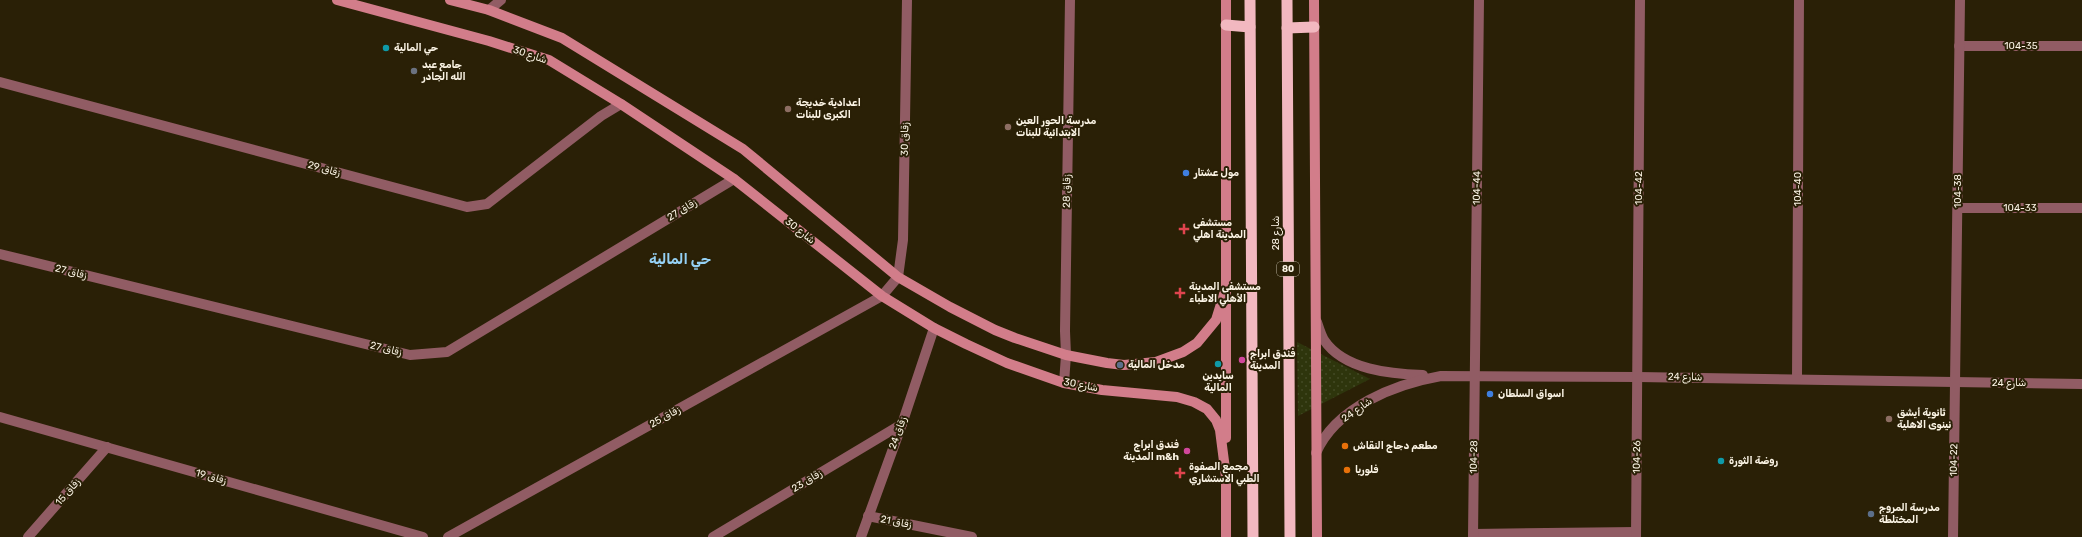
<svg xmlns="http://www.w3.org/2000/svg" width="2082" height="537" font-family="Rubik,Vazirmatn,sans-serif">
<defs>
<pattern id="grass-dots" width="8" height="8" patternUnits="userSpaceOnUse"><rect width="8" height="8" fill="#2e350c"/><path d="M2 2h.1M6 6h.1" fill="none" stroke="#434924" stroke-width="1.8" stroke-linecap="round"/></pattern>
</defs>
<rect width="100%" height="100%" fill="#2a2006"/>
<!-- grass -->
<path fill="url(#grass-dots)" d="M 1297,342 L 1370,379 L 1298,416 Z"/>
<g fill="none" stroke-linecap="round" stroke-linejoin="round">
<!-- minor -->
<g stroke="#915c64" stroke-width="10">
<path d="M 489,10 L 501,0"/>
<path d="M 1959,46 L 2082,46"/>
<path d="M 0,82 L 467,207 L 487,204 L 601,116 L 621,104"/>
<path d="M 1958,208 L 2082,208"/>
<path d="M 0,254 L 410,355 L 447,352 L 734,179"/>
<path d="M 1317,322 C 1319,328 1321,335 1324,340 C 1344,370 1391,374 1423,375"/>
<path d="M 1797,379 L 1799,0"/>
<path d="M 1064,383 L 1066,355 L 1065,331 L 1070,0"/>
<path d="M 0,417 L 423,537"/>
<path d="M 1316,453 C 1336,407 1395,384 1441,376 L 1638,377 L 2082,384"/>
<path d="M 868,516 L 972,537"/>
<path d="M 1473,534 L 1636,532"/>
<path d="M 28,537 L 107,447"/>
<path d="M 448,537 L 882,296 L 898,277 L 903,240 L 907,0"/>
<path d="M 713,537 L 902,424"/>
<path d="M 861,537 L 902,424 L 934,328"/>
<path d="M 1473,537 L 1479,0"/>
<path d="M 1636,537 L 1640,0"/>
<path d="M 1953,537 L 1960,0"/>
</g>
<!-- secondary -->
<g stroke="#d27d8a" stroke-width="10">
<path d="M 337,0 L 489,41 L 549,60 L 621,104 L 734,179 L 882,296 L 934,328 L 966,344 L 1007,363 L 1064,383 L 1102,390 L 1177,397 L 1194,402 L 1207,409 L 1216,420 L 1220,430 L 1226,477"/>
<path d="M 450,0 L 489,10 L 562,38 L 743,149 L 898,277 L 950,307 L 995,330 L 1015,338 L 1066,355 L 1107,363 L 1124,365 L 1156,362 L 1183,352 L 1197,343 L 1216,320 L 1225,291"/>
<path d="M 1226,0 L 1226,438"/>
<path d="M 1314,0 L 1317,537"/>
<path d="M 1226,472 L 1226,537"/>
</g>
<!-- trunk -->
<g stroke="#f2b8c0" stroke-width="11">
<path d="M 1250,0 L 1253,537"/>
<path d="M 1287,0 L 1290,537"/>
<path d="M 1226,25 L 1250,27"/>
<path d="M 1287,28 L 1314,27"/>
</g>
</g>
<!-- markers -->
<g fill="#0f9aa8" stroke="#2a2006" stroke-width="1.5">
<circle cx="386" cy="48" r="4"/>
<circle cx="1218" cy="364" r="4"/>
<circle cx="1721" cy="461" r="4"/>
</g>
<circle fill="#6b7280" stroke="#2a2006" stroke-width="1.5" cx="414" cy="71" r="4"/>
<g fill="#8d6e63" stroke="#2a2006" stroke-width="1.5">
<circle cx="788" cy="109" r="4"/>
<circle cx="1008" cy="127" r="4"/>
<circle cx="1889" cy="419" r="4"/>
</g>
<g fill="#3f7fe0" stroke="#2a2006" stroke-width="1.5">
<circle cx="1186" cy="173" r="4"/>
<circle cx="1490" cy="394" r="4"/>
</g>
<g fill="#e0444e" stroke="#2a2006" stroke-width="1.5">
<path d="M1182 223h4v4h4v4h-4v4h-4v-4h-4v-4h4z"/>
<path d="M1178 287h4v4h4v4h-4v4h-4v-4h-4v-4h4z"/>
<path d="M1178 467h4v4h4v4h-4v4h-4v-4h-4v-4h4z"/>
</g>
<g fill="#d1479c" stroke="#2a2006" stroke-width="1.5">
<circle cx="1242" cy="360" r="4"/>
<circle cx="1187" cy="451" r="4"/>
</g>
<g fill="#5c6f8a" stroke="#2a2006" stroke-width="1.5">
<circle cx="1120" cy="365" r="4"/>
<circle cx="1871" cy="514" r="4"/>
</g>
<g fill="#e8710a" stroke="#2a2006" stroke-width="1.5">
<circle cx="1345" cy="446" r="4"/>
<circle cx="1347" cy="470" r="4"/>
</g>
<g text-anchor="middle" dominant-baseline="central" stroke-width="4" stroke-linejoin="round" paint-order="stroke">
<!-- shield labels -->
<rect fill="#2a2006" stroke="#bcb4a2" stroke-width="1" x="1277" y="262" width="22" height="14" rx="3"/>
<g font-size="9" font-weight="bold" fill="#fbf4e5">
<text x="1288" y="269">80</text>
</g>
<!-- street labels -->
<g font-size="10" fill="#fbf4e5" stroke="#2a2006">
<text x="2021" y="46">104-35</text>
<text transform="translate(530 55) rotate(19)">شارع 30</text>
<text transform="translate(905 139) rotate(-89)">زقاق 30</text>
<text transform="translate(324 169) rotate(15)">زقاق 29</text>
<text transform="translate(1477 188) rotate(-89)">104-44</text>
<text transform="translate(1639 188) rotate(-90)">104-42</text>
<text transform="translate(1798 189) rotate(-90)">104-40</text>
<text transform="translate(1067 191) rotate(-89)">زقاق 28</text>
<text transform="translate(1958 191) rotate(-90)">104-38</text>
<text x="2020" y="208">104-33</text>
<text transform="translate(682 210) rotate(-31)">زقاق 27</text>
<text transform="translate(800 231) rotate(39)">شارع 30</text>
<text transform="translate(1276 233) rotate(-90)">شارع 28</text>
<text transform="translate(71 272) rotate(14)">زقاق 27</text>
<text transform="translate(386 349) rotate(14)">زقاق 27</text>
<text transform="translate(1685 377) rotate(1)">شارع 24</text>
<text x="2009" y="383">شارع 24</text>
<text transform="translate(1081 385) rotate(11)">شارع 30</text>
<text transform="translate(1357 410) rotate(-35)">شارع 24</text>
<text transform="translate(665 417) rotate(-29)">زقاق 25</text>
<text transform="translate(898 433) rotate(-70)">زقاق 24</text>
<text transform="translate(1474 457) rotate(-89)">104-28</text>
<text transform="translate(1637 457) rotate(-89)">104-26</text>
<text transform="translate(1954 460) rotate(-89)">104-22</text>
<text transform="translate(211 477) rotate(16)">زقاق 19</text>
<text transform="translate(807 481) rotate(-31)">زقاق 23</text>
<text transform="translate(68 492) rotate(-49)">زقاق 15</text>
<text transform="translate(896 522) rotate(11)">زقاق 21</text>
</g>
<!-- poi labels -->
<g font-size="10" font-weight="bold" fill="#fbf4e5" stroke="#2a2006" text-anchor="start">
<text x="394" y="48">حي المالية</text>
<text x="422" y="65">جامع عبد<tspan x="422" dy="12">الله الجادر</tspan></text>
<text x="796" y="103">اعدادية خديجة<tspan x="796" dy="12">الكبرى للبنات</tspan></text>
<text x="1016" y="121">مدرسة الحور العين<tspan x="1016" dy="12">الابتدائية للبنات</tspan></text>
<text x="1194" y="173">مول عشتار</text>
<text x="1193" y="223">مستشفى<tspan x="1193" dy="12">المدينة اهلي</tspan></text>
<text x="1189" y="287">مستشفى المدينة<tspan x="1189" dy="12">الأهلي الاطباء</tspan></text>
<text x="1250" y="354">فندق ابراج<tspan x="1250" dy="12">المدينة</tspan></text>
<text x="1128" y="365">مدخل المالية</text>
<text x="1218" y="376" text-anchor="middle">سايدين<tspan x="1218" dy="12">المالية</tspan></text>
<text x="1498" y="394">اسواق السلطان</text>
<text x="1897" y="413">ثانوية أيشق<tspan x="1897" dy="12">نينوى الاهلية</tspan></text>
<text x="1179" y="445" text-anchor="end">فندق ابراج<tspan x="1179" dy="12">المدينة m&amp;h</tspan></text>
<text x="1353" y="446">مطعم دجاج النقاش</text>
<text x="1729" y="461">روضة الثورة</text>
<text x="1189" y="467">مجمع الصفوة<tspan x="1189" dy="12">الطبي الاستشاري</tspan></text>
<text x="1355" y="470">فلوريا</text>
<text x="1879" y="508">مدرسة المروج<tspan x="1879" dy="12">المختلطة</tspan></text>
</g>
<!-- district labels -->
<g font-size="14" font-weight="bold" fill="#95d1f5" stroke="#2a2006">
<text x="680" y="259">حي المالية</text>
</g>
</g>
</svg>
